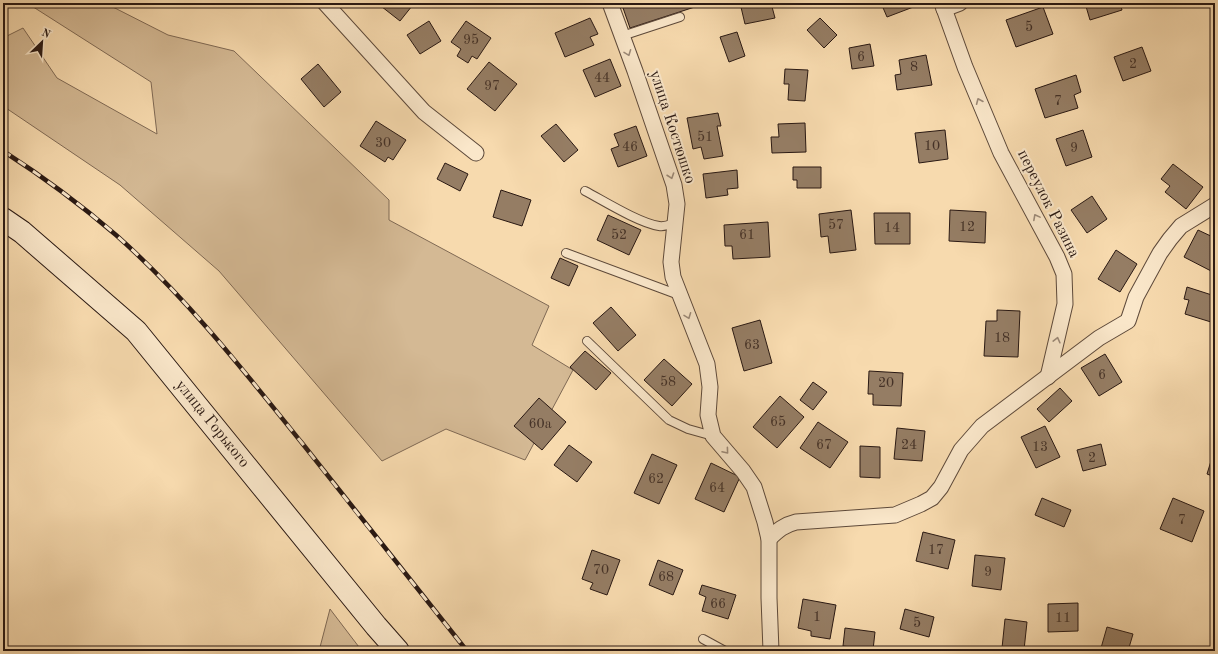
<svg xmlns="http://www.w3.org/2000/svg" width="1218" height="654" font-family="'Old Standard TT',serif">
<rect width="100%" height="100%" fill="#f7daae"/>
<filter id="stains"><feTurbulence type="fractalNoise" baseFrequency=".005" numOctaves="4"/><feColorMatrix values="0 0 0 0 .2 0 0 0 0 .09 0 0 0 0 .02 0 0 0 .5 -.17"/></filter>
<radialGradient id="worn" r=".72"><stop offset=".6" stop-color="#630" stop-opacity="0"/><stop offset="1" stop-color="#630" stop-opacity=".3"/></radialGradient>
<!-- green -->
<g fill="#d4b994" stroke="#7f6954">
<path d="M 27,3 L 105,3 L 168,35 L 234,51 L 389,200 L 389,220 L 549,306 L 532,345 L 573,370 L 525,460 L 446,429 L 382,461 L 219,271 L 120,185 L 3,106 L 3,38 L 23,28 L 57,78 L 157,134 L 151,82 Z"/>
<path d="M 330,609 L 362,651 L 319,651 Z"/>
</g>
<!-- building -->
<g fill="#957d64" stroke="#2a1913">
<path d="M 377,3 L 408,3 L 412,6 L 400,21 Z"/>
<path d="M 630,3 L 707,3 L 630,28 L 622,5 Z"/>
<path d="M 740,3 L 771,3 L 775,18 L 745,24 Z"/>
<path d="M 881,3 L 915,3 L 916,6 L 887,17 Z"/>
<path d="M 1085,3 L 1120,3 L 1122,10 L 1090,20 Z"/>
<path d="M 1043,7 L 1053,34 L 1016,47 L 1006,20 Z"/>
<path d="M 590,18 L 598,34 L 590,37 L 594,45 L 565,57 L 555,33 Z"/>
<path d="M 820,18 L 837,35 L 824,48 L 807,30 Z"/>
<path d="M 429,21 L 441,41 L 420,54 L 407,35 Z"/>
<path d="M 466,21 L 491,38 L 477,59 L 472,56 L 468,63 L 457,56 L 461,49 L 451,42 Z"/>
<path d="M 737,32 L 745,56 L 729,62 L 720,37 Z"/>
<path d="M 870,44 L 874,66 L 852,69 L 849,48 Z"/>
<path d="M 1142,47 L 1151,71 L 1123,81 L 1114,57 Z"/>
<path d="M 926,55 L 932,85 L 897,90 L 895,75 L 901,74 L 899,60 Z"/>
<path d="M 610,59 L 621,86 L 595,97 L 583,70 Z"/>
<path d="M 489,62 L 517,84 L 495,111 L 467,89 Z"/>
<path d="M 318,64 L 341,92 L 324,107 L 301,79 Z"/>
<path d="M 785,69 L 808,70 L 805,101 L 788,100 L 789,84 L 784,84 Z"/>
<path d="M 1076,75 L 1081,92 L 1074,95 L 1078,108 L 1045,118 L 1035,89 Z"/>
<path d="M 718,113 L 721,126 L 717,126 L 723,156 L 704,159 L 701,147 L 693,149 L 687,118 Z"/>
<path d="M 376,121 L 406,140 L 393,160 L 388,157 L 385,162 L 360,146 Z"/>
<path d="M 805,123 L 806,152 L 772,153 L 771,137 L 779,137 L 778,124 Z"/>
<path d="M 556,124 L 578,150 L 564,162 L 541,136 Z"/>
<path d="M 636,126 L 647,156 L 618,167 L 611,149 L 619,146 L 614,134 Z"/>
<path d="M 945,130 L 948,159 L 919,163 L 915,133 Z"/>
<path d="M 1083,130 L 1092,157 L 1066,166 L 1056,139 Z"/>
<path d="M 445,163 L 468,174 L 460,191 L 437,179 Z"/>
<path d="M 1173,164 L 1203,187 L 1186,209 L 1165,192 L 1170,186 L 1161,179 Z"/>
<path d="M 793,167 L 821,167 L 821,188 L 797,188 L 797,180 L 793,180 Z"/>
<path d="M 737,170 L 738,188 L 727,189 L 728,195 L 706,198 L 703,174 Z"/>
<path d="M 501,190 L 531,200 L 522,226 L 493,217 Z"/>
<path d="M 1092,196 L 1107,219 L 1087,233 L 1071,210 Z"/>
<path d="M 851,210 L 856,250 L 830,253 L 828,236 L 821,237 L 819,214 Z"/>
<path d="M 950,210 L 986,212 L 985,243 L 949,241 Z"/>
<path d="M 874,213 L 910,213 L 910,244 L 875,244 Z"/>
<path d="M 608,215 L 641,230 L 629,255 L 597,240 Z"/>
<path d="M 768,222 L 770,257 L 733,259 L 732,246 L 725,246 L 724,225 Z"/>
<path d="M 1198,230 L 1215,238 L 1215,268 L 1213,272 L 1184,257 Z"/>
<path d="M 1116,250 L 1137,264 L 1120,292 L 1098,279 Z"/>
<path d="M 560,258 L 578,266 L 569,286 L 551,278 Z"/>
<path d="M 1187,287 L 1215,296 L 1215,308 L 1211,322 L 1185,314 L 1189,300 L 1184,299 Z"/>
<path d="M 611,307 L 636,335 L 618,351 L 593,323 Z"/>
<path d="M 997,310 L 1020,311 L 1018,357 L 984,356 L 986,321 L 997,321 Z"/>
<path d="M 760,320 L 772,363 L 744,371 L 732,328 Z"/>
<path d="M 585,351 L 611,373 L 596,390 L 570,367 Z"/>
<path d="M 1105,354 L 1122,382 L 1099,396 L 1081,368 Z"/>
<path d="M 664,359 L 692,384 L 672,406 L 644,380 Z"/>
<path d="M 869,371 L 903,373 L 901,406 L 873,405 L 873,394 L 868,394 Z"/>
<path d="M 813,382 L 827,392 L 813,410 L 800,400 Z"/>
<path d="M 1060,388 L 1072,401 L 1049,422 L 1037,409 Z"/>
<path d="M 780,396 L 804,417 L 777,448 L 753,427 Z"/>
<path d="M 539,398 L 566,422 L 542,450 L 514,426 Z"/>
<path d="M 818,422 L 848,442 L 830,468 L 800,448 Z"/>
<path d="M 1045,426 L 1060,457 L 1036,468 L 1021,437 Z"/>
<path d="M 897,428 L 925,431 L 922,461 L 894,459 Z"/>
<path d="M 1101,444 L 1106,465 L 1083,471 L 1077,450 Z"/>
<path d="M 569,445 L 592,462 L 577,482 L 554,465 Z"/>
<path d="M 860,446 L 880,447 L 880,478 L 860,477 Z"/>
<path d="M 1215,448 L 1215,477 L 1207,474 Z"/>
<path d="M 652,454 L 677,465 L 659,504 L 634,493 Z"/>
<path d="M 711,463 L 740,477 L 724,512 L 695,499 Z"/>
<path d="M 1042,498 L 1071,510 L 1064,527 L 1035,515 Z"/>
<path d="M 1173,498 L 1204,511 L 1192,542 L 1160,529 Z"/>
<path d="M 923,532 L 955,540 L 948,569 L 916,561 Z"/>
<path d="M 592,550 L 620,560 L 607,595 L 590,589 L 593,583 L 582,579 Z"/>
<path d="M 975,555 L 1005,558 L 1001,590 L 972,586 Z"/>
<path d="M 658,560 L 683,570 L 673,595 L 649,585 Z"/>
<path d="M 702,585 L 736,595 L 728,619 L 702,611 L 706,597 L 699,594 Z"/>
<path d="M 803,599 L 836,605 L 830,639 L 811,636 L 811,631 L 798,628 Z"/>
<path d="M 1078,603 L 1078,631 L 1048,632 L 1048,604 Z"/>
<path d="M 905,609 L 934,617 L 929,637 L 900,629 Z"/>
<path d="M 1005,619 L 1027,622 L 1024,650 L 1002,648 Z"/>
<path d="M 1107,627 L 1133,634 L 1128,651 L 1111,651 L 1101,648 Z"/>
<path d="M 845,628 L 875,632 L 873,650 L 843,646 Z"/>
</g>
<g fill="none" stroke-linecap="round" stroke-linejoin="round">
<defs>
<g id="lane">
<path d="M 622,36 L 680,17"/>
<path d="M 585,191 C 604,201 639,223 659,226 C 665,227 669,225 674,223"/>
<path d="M 566,253 L 679,295"/>
<path d="M 587,341 L 669,420 L 688,429 L 713,436"/>
<path d="M 703,639 L 725,651"/>
</g>
<g id="street">
<path d="M 325,3 L 424,112 L 476,153"/>
<path d="M 610,3 L 635,71 L 674,185 L 677,204 L 671,262 L 673,277 L 707,364 L 710,387 L 708,415 L 713,436 L 743,471 L 754,487 L 765,522 L 769,539 L 769,598 L 771,651"/>
<path d="M 942,3 L 965,67 L 1001,153 L 1057,257 L 1064,274 L 1065,304 L 1048,377"/>
<path d="M 944,9 L 960,3"/>
<path d="M 769,539 C 778,530 784,525 796,522 L 895,515 L 921,504 L 932,498 L 941,487 L 961,450 L 982,426 L 1099,338 L 1128,321 L 1136,297 L 1160,253 L 1170,239 L 1181,226 L 1215,205"/>
</g>
<path id="secondary" d="M 3,219 L 22,232 L 136,331 L 376,626 L 398,651"/>
</defs>
<!-- lane casing -->
<use href="#lane" stroke="#5d493a" stroke-width="10"/>
<!-- street casing -->
<use href="#street" stroke="#5d493a" stroke-width="17"/>
<!-- secondary casing -->
<use href="#secondary" stroke="#2a1913" stroke-width="24"/>
<!-- lane -->
<use href="#lane" stroke="#fae7ca" stroke-width="8"/>
<!-- street -->
<use href="#street" stroke="#fae7ca" stroke-width="15"/>
<!-- secondary -->
<use href="#secondary" stroke="#fae7ca" stroke-width="22"/>
<defs>
<path id="rail" d="M 3,151 C 42,176 81,205 116,235 C 186,297 244,371 302,443 C 357,513 412,582 467,651"/>
</defs>
<!-- rail casing -->
<use href="#rail" stroke="#2a1913" stroke-width="4.5"/>
<!-- rail -->
<use href="#rail" stroke="#fae7ca" stroke-width="3" stroke-dasharray="9" stroke-linecap="butt"/>
</g>
<!-- one-way arrows -->
<defs><path id="oneway-chevron" d="M-2-3.5L2.5 0L-2 3.5" fill="none" stroke-width="1.6" stroke-linecap="round" stroke-linejoin="round"/></defs>
<g stroke="#9c8a78">
<use href="#oneway-chevron" transform="translate(628 53) rotate(69)"/>
<use href="#oneway-chevron" transform="translate(979 101) rotate(-113)"/>
<use href="#oneway-chevron" transform="translate(671 176) rotate(71)"/>
<use href="#oneway-chevron" transform="translate(1036 217) rotate(-118)"/>
<use href="#oneway-chevron" transform="translate(688 316) rotate(69)"/>
<use href="#oneway-chevron" transform="translate(1057 340) rotate(-76)"/>
<use href="#oneway-chevron" transform="translate(726 451) rotate(50)"/>
</g>
<g text-anchor="middle" dominant-baseline="central" stroke-width="4" stroke-linejoin="round" paint-order="stroke">
<!-- number labels -->
<g font-size="14" fill="#453227">
<text x="1029" y="27">5</text>
<text x="471" y="40">95</text>
<text x="861" y="57">6</text>
<text x="1133" y="64">2</text>
<text x="914" y="67">8</text>
<text x="602" y="78">44</text>
<text x="492" y="86">97</text>
<text x="1058" y="101">7</text>
<text x="705" y="137">51</text>
<text x="383" y="143">30</text>
<text x="932" y="146">10</text>
<text x="630" y="147">46</text>
<text x="1074" y="148">9</text>
<text x="836" y="225">57</text>
<text x="967" y="227">12</text>
<text x="892" y="228">14</text>
<text x="619" y="235">52</text>
<text x="747" y="235">61</text>
<text x="1002" y="338">18</text>
<text x="752" y="345">63</text>
<text x="1102" y="375">6</text>
<text x="668" y="382">58</text>
<text x="886" y="383">20</text>
<text x="778" y="422">65</text>
<text x="540" y="424">60а</text>
<text x="824" y="445">67</text>
<text x="909" y="445">24</text>
<text x="1040" y="447">13</text>
<text x="1092" y="458">2</text>
<text x="656" y="479">62</text>
<text x="717" y="488">64</text>
<text x="1182" y="520">7</text>
<text x="936" y="550">17</text>
<text x="601" y="570">70</text>
<text x="988" y="572">9</text>
<text x="666" y="577">68</text>
<text x="718" y="604">66</text>
<text x="817" y="617">1</text>
<text x="1063" y="618">11</text>
<text x="917" y="623">5</text>
</g>
<!-- street labels -->
<g font-size="16" fill="#2a1913" stroke="#fae7ca">
<text transform="translate(672 127) rotate(72)">улица Костюшко</text>
<text transform="translate(1048 204) rotate(63)">переулок Разина</text>
<text transform="translate(212 424) rotate(51)">улица Горького</text>
</g>
</g>
<!-- margin -->
<rect width="1218" height="654" fill="none" stroke="#f7daae" stroke-width="16"/>
<rect x="4" y="4" width="1210" height="646" fill="none" stroke="#2a1913" stroke-width="2"/>
<rect x="8" y="8" width="1202" height="638" fill="none" stroke="#2a1913"/>
<!-- north arrow -->
<g transform="translate(42 42) rotate(25)" stroke="#fae7ca" stroke-width="3" paint-order="stroke">
<path d="M0-3L7 15L0 10L-7 15Z" fill="#2a1913"/>
<text y="-6" font-size="11" font-weight="bold" text-anchor="middle" fill="#2a1913">N</text>
</g>
<rect width="100%" height="100%" filter="url(#stains)"/>
<rect width="100%" height="100%" fill="url(#worn)"/>
</svg>
